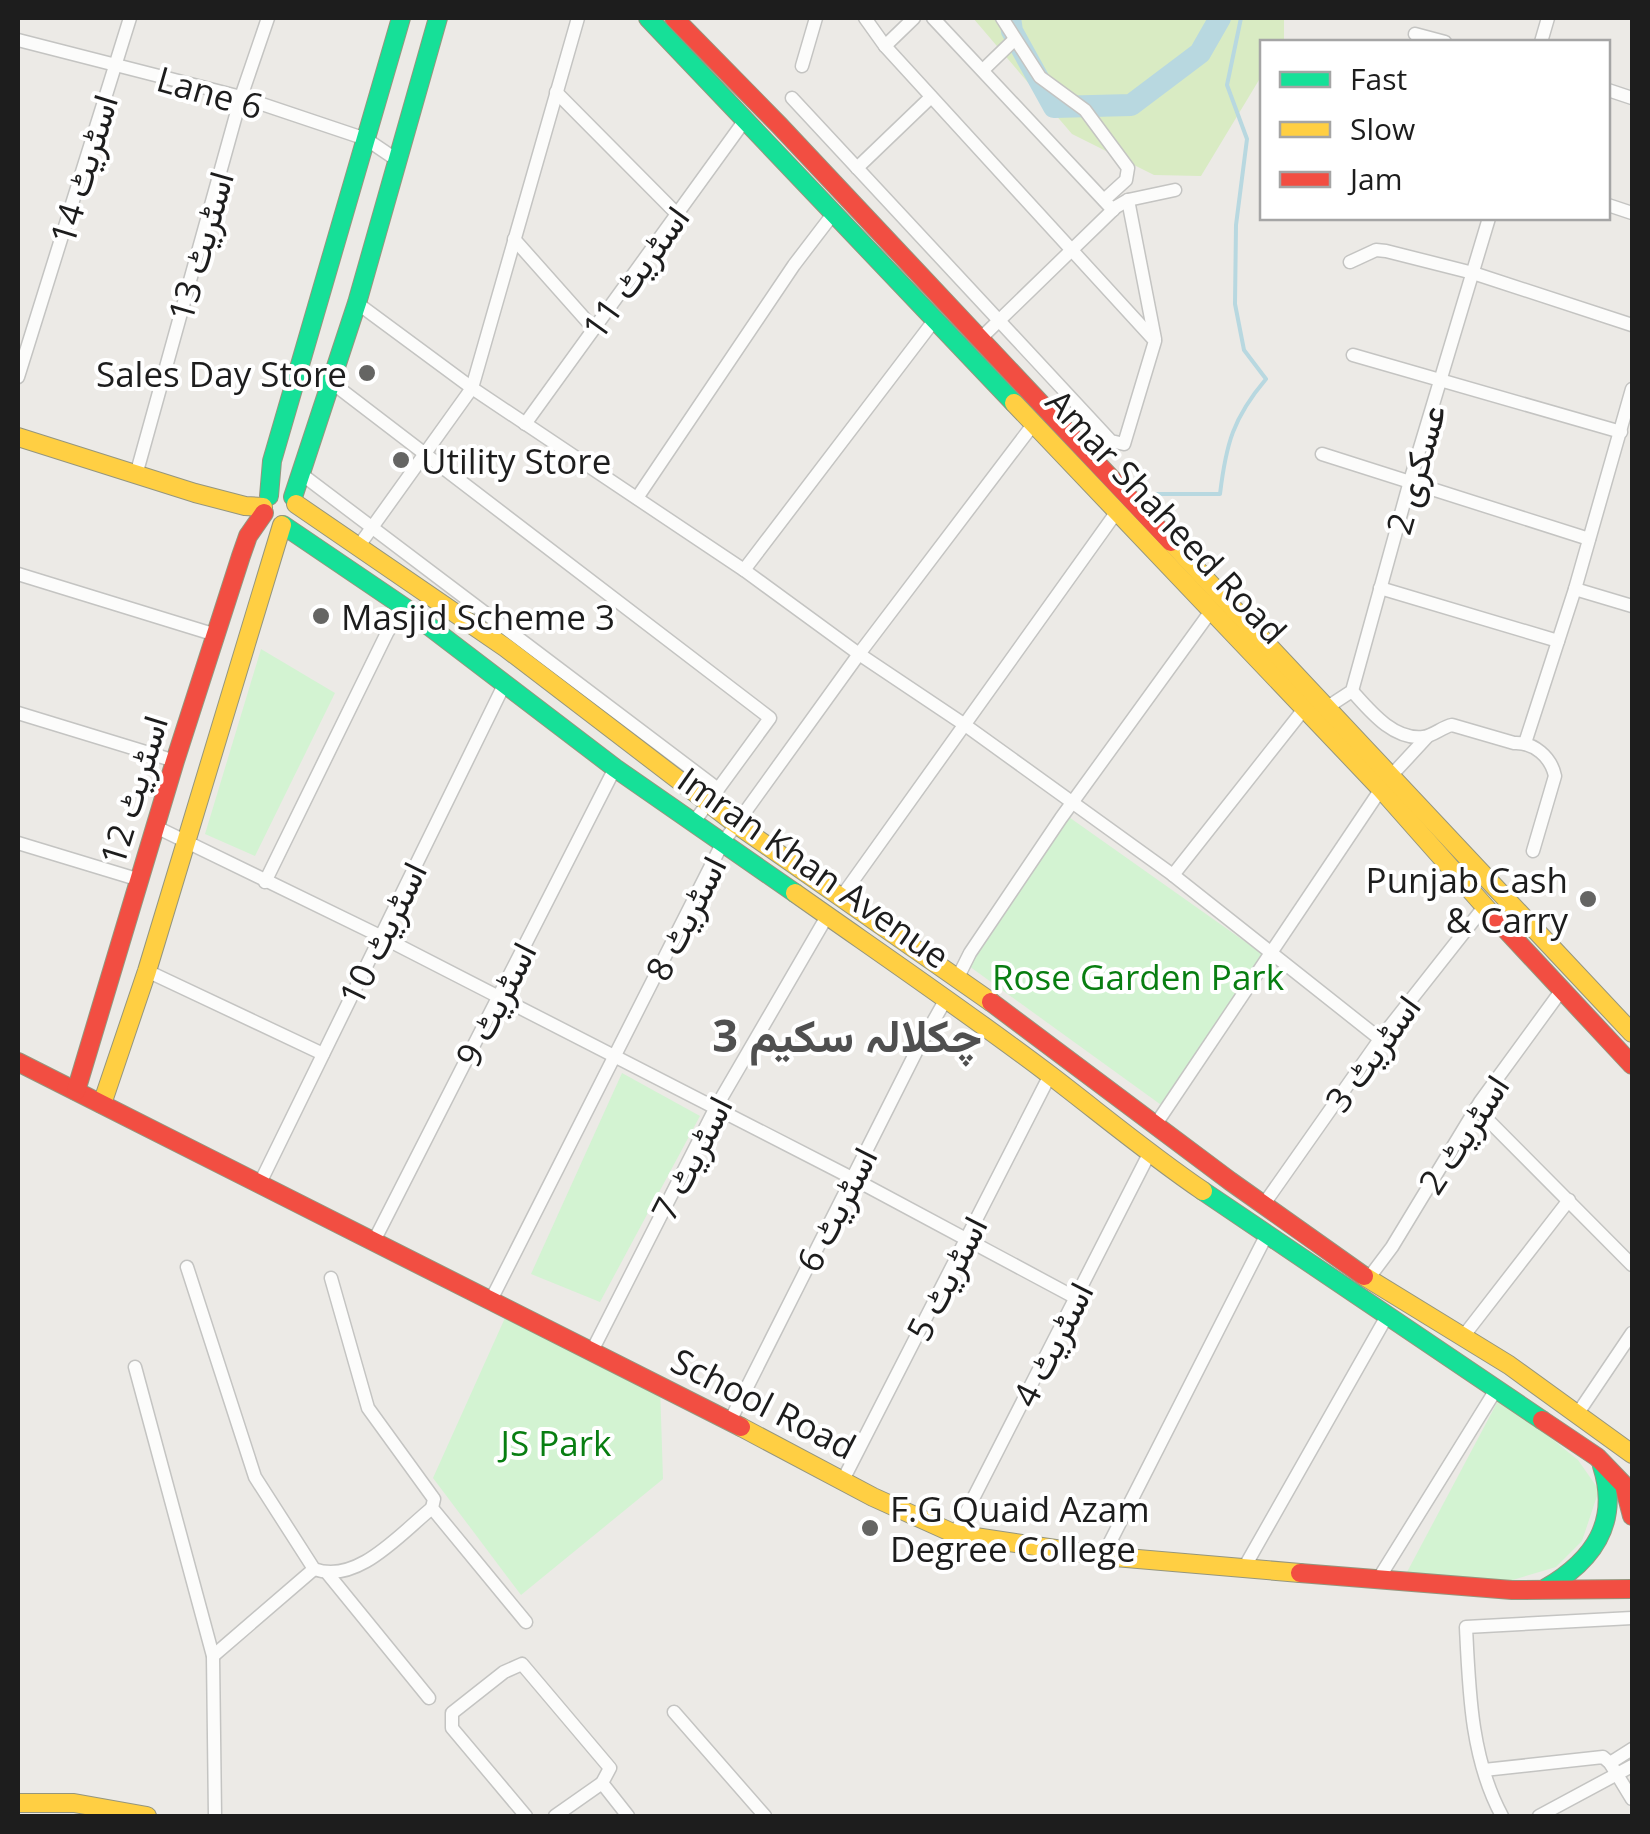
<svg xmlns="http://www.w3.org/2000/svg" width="1650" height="1834" font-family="'Open Sans',Vazirmatn,sans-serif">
<rect width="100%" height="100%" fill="#eceae6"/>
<!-- grass -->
<path fill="#d9ebc3" d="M 973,18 L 1284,18 L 1284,40 L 1262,42 L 1262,75 L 1201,176 L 1154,175 L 1072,134 Z"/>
<!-- park -->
<g fill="#d3f3d2">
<path d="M 261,649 L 335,693 L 255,856 L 205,834 Z"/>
<path d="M 1066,815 L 1264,955 L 1164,1107 L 962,961 Z"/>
<path d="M 622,1073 L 700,1116 L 600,1302 L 531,1274 Z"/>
<path d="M 509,1309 L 660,1385 L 663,1479 L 521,1595 L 433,1478 Z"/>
<path d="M 1500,1397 L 1578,1460 L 1599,1490 L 1582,1541 L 1556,1567 L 1486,1588 L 1406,1574 Z"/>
</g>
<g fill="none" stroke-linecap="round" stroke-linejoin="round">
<!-- stream -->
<path stroke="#b8d8e0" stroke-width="4" d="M 1150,494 L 1220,494 C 1226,444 1233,418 1266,379 L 1244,350 L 1235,304 L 1236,225 L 1247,139 L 1227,85 L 1241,18"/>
<!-- river -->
<path stroke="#b8d8e0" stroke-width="22" d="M 1010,18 L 1012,31 L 1054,107 L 1131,105 L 1200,53 L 1220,18"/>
<defs>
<g id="street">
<path d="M 933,18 L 1113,210"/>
<path d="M 1002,18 L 1040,77 L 1085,110 L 1128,168 L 1126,180 L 1104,200"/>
<path d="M 1415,34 L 1445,42"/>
<path d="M 18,40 L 241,97 L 366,139 L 397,160"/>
<path d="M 1541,42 L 1548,18"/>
<path d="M 885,46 L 914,18"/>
<path d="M 802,66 L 816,18"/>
<path d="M 983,70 L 1014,40"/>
<path d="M 1608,90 L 1632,98"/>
<path d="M 556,92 L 677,214"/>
<path d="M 792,98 L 1111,441 L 1124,444 L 1155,341 L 885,46 L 865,18"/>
<path d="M 857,168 L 931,97"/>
<path d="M 1128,200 L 1155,339"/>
<path d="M 1608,205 L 1632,213"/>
<path d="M 514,239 L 594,329"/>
<path d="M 1350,262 L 1376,250 L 1386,251 L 1473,273 L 1632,325"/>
<path d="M 357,303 L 472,388 L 744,570 L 859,654 L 965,725 L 1173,875 L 1380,1039"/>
<path d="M 980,339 L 1116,207 L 1128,200 L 1175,190"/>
<path d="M 1353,355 L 1621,432"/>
<path d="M 18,377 L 130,18"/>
<path d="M 331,382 L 770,718 L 694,822"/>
<path d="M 525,424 L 745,120"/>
<path d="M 1322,454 L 1589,539"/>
<path d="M 300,473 L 718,789"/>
<path d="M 136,475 L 241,97 L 268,18"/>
<path d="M 637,498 L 794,265 L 833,214"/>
<path d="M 358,547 L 472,388 L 578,18"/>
<path d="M 744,570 L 936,318"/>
<path d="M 18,574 L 216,635"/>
<path d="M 1380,588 L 1558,641"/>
<path d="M 1575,589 L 1632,606"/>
<path d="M 1352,691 C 1370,711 1393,740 1423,737 C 1433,736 1442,727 1452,725 L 1514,743 C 1534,742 1551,757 1555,776 L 1533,851"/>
<path d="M 1326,708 L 1352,691 L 1410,481 L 1489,218"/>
<path d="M 18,713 L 175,761"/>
<path d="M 1525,743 L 1575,589 L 1632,389"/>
<path d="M 1390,777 L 1427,737"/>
<path d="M 156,827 L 380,936 L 852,1178 L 1076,1298"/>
<path d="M 18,843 L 140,880"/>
<path d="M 1173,875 L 1304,709"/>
<path d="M 265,882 L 387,633 L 404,607"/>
<path d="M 842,896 L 1118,510"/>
<path d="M 147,971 L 323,1054"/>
<path d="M 958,977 L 970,953 L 1061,818 L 1211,611"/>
<path d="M 1476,1108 L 1632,1265"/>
<path d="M 1156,1124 L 1381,789"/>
<path d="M 260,1183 L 505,683"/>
<path d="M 1264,1204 L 1380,1039 L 1484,907"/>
<path d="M 374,1241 L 615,768"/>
<path d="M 187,1267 L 255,1477 L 314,1569 C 357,1585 400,1534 432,1508"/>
<path d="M 331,1278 L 368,1408 L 434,1499 L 432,1508 L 526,1622"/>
<path d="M 1368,1279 L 1392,1247 L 1480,1102 L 1561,991"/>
<path d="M 491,1300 L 722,844 L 859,654 L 1035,422"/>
<path d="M 1462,1338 L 1569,1200"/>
<path d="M 592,1351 L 715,1109 L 826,918"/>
<path d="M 135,1367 L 213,1656 L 215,1816"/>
<path d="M 1578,1413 L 1632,1333"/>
<path d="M 730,1421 L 916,1052 L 946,999"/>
<path d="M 843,1480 L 1050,1075"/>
<path d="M 955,1534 L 1149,1154"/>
<path d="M 1103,1556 L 1267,1234"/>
<path d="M 1244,1568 L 1387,1316"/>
<path d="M 328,1574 L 429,1698"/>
<path d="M 1379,1578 L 1497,1388"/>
<path d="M 213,1656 L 314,1569"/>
<path d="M 674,1712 L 765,1816"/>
<path d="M 1610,1763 L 1632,1749"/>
<path d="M 1484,1770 L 1603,1757 L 1610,1763 L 1632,1799"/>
<path d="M 602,1783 L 628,1816"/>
<path d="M 526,1816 L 452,1728 L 452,1713 L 504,1672 L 522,1664 L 610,1768 L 602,1783 L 555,1816"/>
<path d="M 1502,1816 C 1471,1759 1469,1691 1466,1627 L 1632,1618"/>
<path d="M 1539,1816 L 1632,1766"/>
</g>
<g id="fast">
<path d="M 648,18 L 1014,403"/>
<path d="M 269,496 L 272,461 L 401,18"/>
<path d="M 293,497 L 357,303 L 438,18"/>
<path d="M 283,525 L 404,607 L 615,768 L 795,893"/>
<path d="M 1203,1191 L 1542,1420"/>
<path d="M 1546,1588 C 1594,1560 1620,1522 1602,1466"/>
</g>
<g id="slow">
<path d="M 1014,403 L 1381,789 L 1495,918"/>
<path d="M 18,437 L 195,493 L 245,506 L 263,507"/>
<path d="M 296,504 L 506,648 L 736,824 L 991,1002"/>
<path d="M 1171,542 L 1632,1033"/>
<path d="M 795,893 C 880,953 967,1012 1050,1075 C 1101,1114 1150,1155 1203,1191"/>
<path d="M 102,1104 L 147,971 L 282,525"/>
<path d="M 1364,1276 L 1509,1365 L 1632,1454"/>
<path d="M 741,1427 L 873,1497 L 955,1534 L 1103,1556 L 1300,1573"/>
<path d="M 18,1803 L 74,1803 L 147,1816"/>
</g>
<g id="jam">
<path d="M 674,18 L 779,125 L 1171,542"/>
<path d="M 1495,918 L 1632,1065"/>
<path d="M 991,1002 L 1230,1181 L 1364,1276"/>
<path d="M 18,1062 L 741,1427"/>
<path d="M 76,1091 L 175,761 L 241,556 L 248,536 L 264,513"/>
<path d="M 1542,1420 L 1597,1457 L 1624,1485 L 1632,1516"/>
<path d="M 1300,1573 L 1512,1590 L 1632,1589"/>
</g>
</defs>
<!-- street casing -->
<use href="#street" stroke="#c4c4c2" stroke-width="15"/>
<!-- fast casing -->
<use href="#fast" stroke="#95967e" stroke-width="20"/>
<!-- slow casing -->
<use href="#slow" stroke="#95967e" stroke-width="20"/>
<!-- jam casing -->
<use href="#jam" stroke="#95967e" stroke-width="20"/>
<!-- street -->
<use href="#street" stroke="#fcfcfb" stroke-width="12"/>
<!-- fast -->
<use href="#fast" stroke="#16e098" stroke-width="18"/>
<!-- slow -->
<use href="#slow" stroke="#ffcf43" stroke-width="18"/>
<!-- jam -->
<use href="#jam" stroke="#f24e42" stroke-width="18"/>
</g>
<!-- markers -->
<g fill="#656563" stroke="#fff" stroke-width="4">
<circle cx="367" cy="373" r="10"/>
<circle cx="401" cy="460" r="10"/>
<circle cx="321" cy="616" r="10"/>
<circle cx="1588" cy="899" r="10"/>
<circle cx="870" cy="1528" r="10"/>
</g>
<g text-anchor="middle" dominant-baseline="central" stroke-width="8" stroke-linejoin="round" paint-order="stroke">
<!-- street labels -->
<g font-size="35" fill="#1d1d1d" stroke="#fff">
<text transform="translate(210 92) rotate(16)">Lane 6</text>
<text transform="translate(83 169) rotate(-73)">اسٹریٹ 14</text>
<text transform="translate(200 246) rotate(-74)">اسٹریٹ 13</text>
<text transform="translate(635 272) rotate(-54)">اسٹریٹ 11</text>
<text transform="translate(1415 469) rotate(-74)">عسکری 2</text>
<text transform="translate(1167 516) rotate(47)">Amar Shaheed Road</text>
<text transform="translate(133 790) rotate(-73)">اسٹریٹ 12</text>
<text transform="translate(814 867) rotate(35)">Imran Khan Avenue</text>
<text transform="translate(685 918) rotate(-63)">اسٹریٹ 8</text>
<text transform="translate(382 933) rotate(-64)">اسٹریٹ 10</text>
<text transform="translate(495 1004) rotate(-63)">اسٹریٹ 9</text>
<text transform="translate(1372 1053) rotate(-54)">اسٹریٹ 3</text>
<text transform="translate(1463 1134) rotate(-57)">اسٹریٹ 2</text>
<text transform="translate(691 1158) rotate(-63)">اسٹریٹ 7</text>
<text transform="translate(836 1209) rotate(-63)">اسٹریٹ 6</text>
<text transform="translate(946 1278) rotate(-63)">اسٹریٹ 5</text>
<text transform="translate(1052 1344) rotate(-63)">اسٹریٹ 4</text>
<text transform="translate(764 1403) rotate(27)">School Road</text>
</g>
<!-- poi labels -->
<g font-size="35" fill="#1d1d1d" stroke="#fff" text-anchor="start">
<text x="347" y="373" text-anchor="end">Sales Day Store</text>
<text x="421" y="460">Utility Store</text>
<text x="341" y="616">Masjid Scheme 3</text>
<text x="1568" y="879" text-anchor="end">Punjab Cash<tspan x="1568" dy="40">&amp; Carry</tspan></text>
<text x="890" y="1508">F.G Quaid Azam<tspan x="890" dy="40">Degree College</tspan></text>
</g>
<!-- park labels -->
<g font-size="35" fill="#087e11" stroke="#fff">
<text x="1138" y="976">Rose Garden Park</text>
<text x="556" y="1442">JS Park</text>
</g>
<!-- district labels -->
<g font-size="45" font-weight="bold" fill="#505050" stroke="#fff">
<text x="847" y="1034">چکلالہ سکیم 3</text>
</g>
</g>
<!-- border -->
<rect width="1650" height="1834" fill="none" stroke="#1d1d1d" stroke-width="40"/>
<!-- legend -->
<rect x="1260" y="40" width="350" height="180" fill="#ffffff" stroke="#a5a5a5" stroke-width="2.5"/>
<rect x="1280" y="72" width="50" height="15" fill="#16e098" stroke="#a5a5a5" stroke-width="2.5"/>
<text x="1350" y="90" font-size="30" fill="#1d1d1d">Fast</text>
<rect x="1280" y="122" width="50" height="15" fill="#ffcf43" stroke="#a5a5a5" stroke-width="2.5"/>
<text x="1350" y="140" font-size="30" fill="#1d1d1d">Slow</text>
<rect x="1280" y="172" width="50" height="15" fill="#f24e42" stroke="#a5a5a5" stroke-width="2.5"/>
<text x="1350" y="190" font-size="30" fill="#1d1d1d">Jam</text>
</svg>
